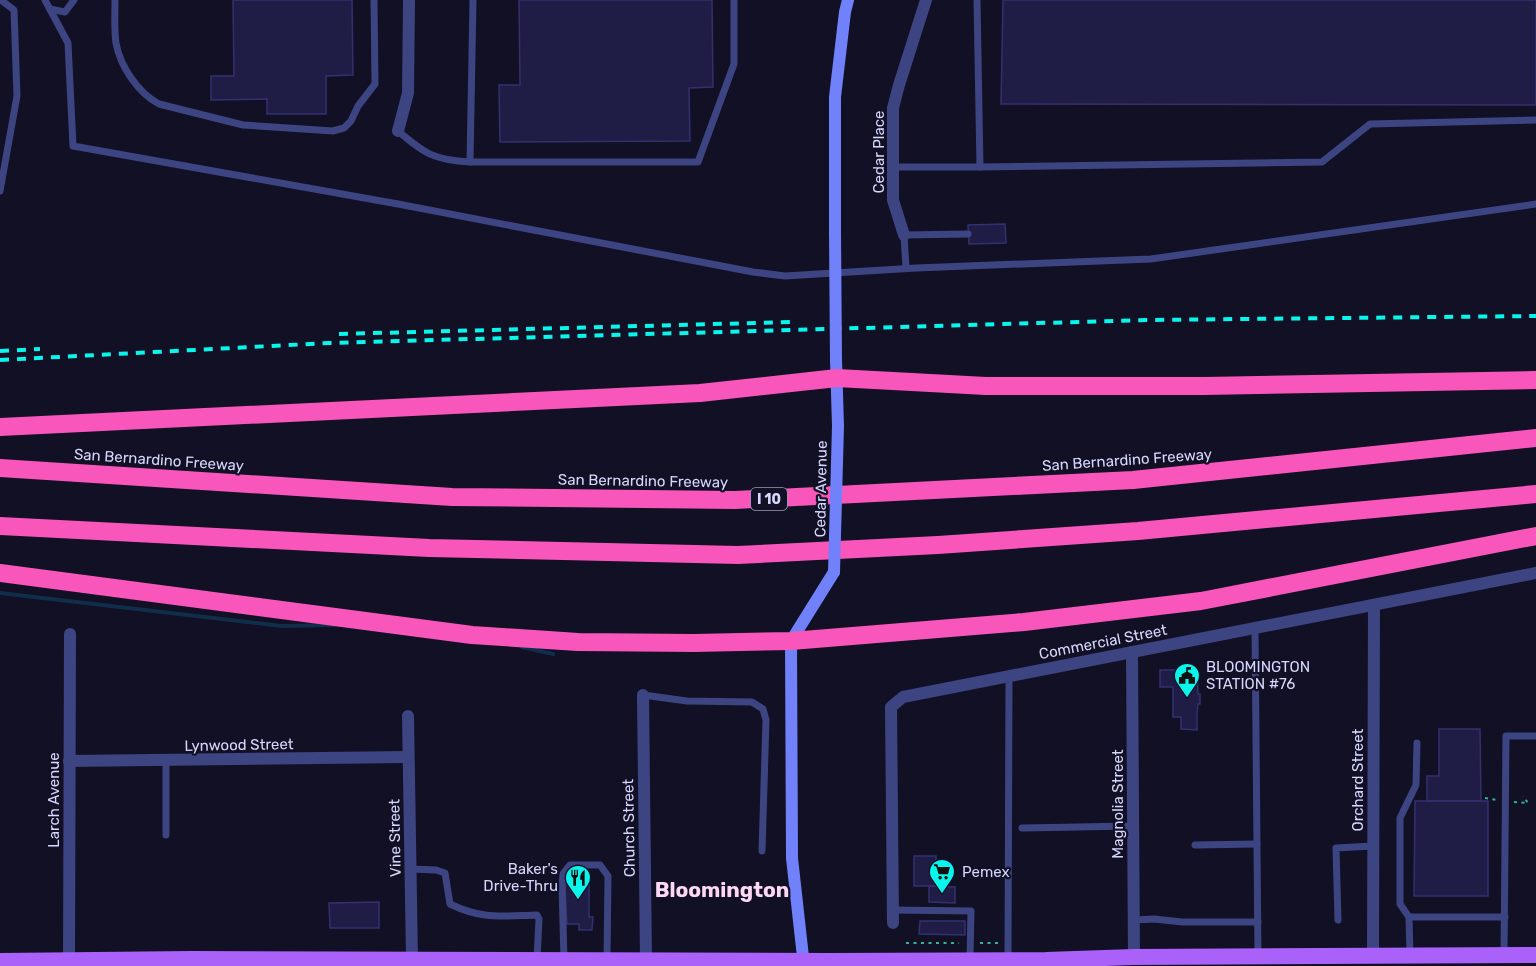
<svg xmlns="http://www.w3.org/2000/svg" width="1536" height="966" font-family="Rubik,sans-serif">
<rect width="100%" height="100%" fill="#111025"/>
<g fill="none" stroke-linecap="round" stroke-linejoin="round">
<!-- stream -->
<g stroke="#102e49" stroke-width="4">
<path d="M 0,593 L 282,626 L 334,625"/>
<path d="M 522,647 L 553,654"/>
</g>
</g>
<!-- building -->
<g fill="#1f1d45" stroke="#333070" stroke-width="1.5">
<path d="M 233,0 L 352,0 L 353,75 L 326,76 L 326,114 L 267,114 L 267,99 L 211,100 L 211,76 L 234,76 Z"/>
<path d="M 519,0 L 712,0 L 713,87 L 689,88 L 690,141 L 500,142 L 499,85 L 520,85 Z"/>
<path d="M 1003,0 L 1536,0 L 1536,105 L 1001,104 Z"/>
<path d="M 1005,224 L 1006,243 L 969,244 L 968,225 Z"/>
<path d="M 1160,670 L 1197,670 L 1198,694 L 1200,694 L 1200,704 L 1198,704 L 1197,714 L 1197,730 L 1181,729 L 1181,717 L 1173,717 L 1173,687 L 1160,687 Z"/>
<path d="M 1439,729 L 1480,729 L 1481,801 L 1427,801 L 1427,776 L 1439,776 Z"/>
<path d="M 1415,801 L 1488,801 L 1488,896 L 1414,896 Z"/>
<rect x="914" y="856" width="22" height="30"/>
<path d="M 571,882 L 589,883 L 589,917 L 593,917 L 592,930 L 579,930 L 579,924 L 567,924 L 565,885 L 571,885 Z"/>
<path d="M 929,886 L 955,887 L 955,903 L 929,902 Z"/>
<path d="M 379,902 L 379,928 L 330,928 L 329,903 Z"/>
<path d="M 920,921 L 965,921 L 965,935 L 919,934 Z"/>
</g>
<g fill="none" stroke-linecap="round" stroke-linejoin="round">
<!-- path -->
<g stroke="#34b399" stroke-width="2" stroke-dasharray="3 4.5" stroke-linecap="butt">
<path d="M 1485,798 L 1497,800"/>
<path d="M 1514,802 L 1528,803 L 1523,796"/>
<path d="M 906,943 L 959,943"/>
<path d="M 980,943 L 998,943"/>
</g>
<!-- service -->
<g stroke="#3d4482" stroke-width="7">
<path d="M 45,0 L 68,43 L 73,146 L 398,204 L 753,272 L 785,276 L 916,268 L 1151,259 L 1536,204"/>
<path d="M 115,0 C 115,14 114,29 116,43 C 120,66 138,93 159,104 L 243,125 L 333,131 L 344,128 L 351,121 L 358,106 L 375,84 L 374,0"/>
<path d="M 473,0 L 470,162 L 698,162 L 734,64 L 734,0"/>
<path d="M 50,9 L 65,12 L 74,0"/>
<path d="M 398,131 C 425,154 434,160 470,162"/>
<path d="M 893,167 L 980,167 L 977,0"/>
<path d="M 980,167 L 1322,162 L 1370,124 L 1536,120"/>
<path d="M 0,191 L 17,96 L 14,10 L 1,0"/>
<path d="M 906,268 L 904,235 L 968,234"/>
<path d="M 1255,628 L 1258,956"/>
<path d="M 643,695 L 687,701 L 752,702 L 763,709 L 766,720 L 762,851"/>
<path d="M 1022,828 L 1133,826"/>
<path d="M 166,835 L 166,761"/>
<path d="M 1195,845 L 1257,844"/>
<path d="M 411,869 L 436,870 L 445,873 L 450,904 C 483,920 502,916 537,915 L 539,919 L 537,959"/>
<path d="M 892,910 L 971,911 L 970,959"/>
<path d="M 1409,917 L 1400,904 L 1400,818 L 1416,785 L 1417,743"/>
<path d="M 1134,920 L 1154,919 L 1182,922 L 1258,922"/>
<path d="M 1338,920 L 1336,848 L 1373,846"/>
<path d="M 1410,955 L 1409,917 L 1505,917"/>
<path d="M 1504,955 L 1506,736 L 1536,736"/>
<path d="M 564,960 L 562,886 L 563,874 L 570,865 L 600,865 L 608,876 L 607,959"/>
<path d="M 1008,960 L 1009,676"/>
</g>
<!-- minor -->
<g stroke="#3d4482" stroke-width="12">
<path d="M 398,131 L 408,93 L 409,0"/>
<path d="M 904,235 L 893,200 L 893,108 L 899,85 L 926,0"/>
<path d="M 1132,652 L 1134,957"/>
<path d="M 643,695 L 646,960"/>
<path d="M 408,716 L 412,960"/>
<path d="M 69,761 L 408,757"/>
<path d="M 893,923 L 891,707 L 903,697 L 1536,573"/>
<path d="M 1373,956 L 1374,605"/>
<path d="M 69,966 L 70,634"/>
</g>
<!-- secondary -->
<g stroke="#7181f9" stroke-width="12">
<path d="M 835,233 L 835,97 L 845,12 L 848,0"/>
<path d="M 836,360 L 838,426"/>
<path d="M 804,966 L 792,858 L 791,641 L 834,572"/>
</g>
<!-- primary -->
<path stroke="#aa61f9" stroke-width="16" d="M 0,961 L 191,959 L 828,961 L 1046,960 L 1134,957 L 1536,955"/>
<!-- motorway -->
<g stroke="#f856bb" stroke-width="18">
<path d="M 0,427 L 700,393 L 837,378 L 986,386 L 1204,386 L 1536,380"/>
<path d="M 0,468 L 452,497 L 735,500 L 1133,480 L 1536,438"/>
<path d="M 0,526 L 429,548 L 738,555 L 938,545 L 1138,531 L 1536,494"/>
<path d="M 0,573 L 472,635 L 578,642 L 694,643 L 791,641 L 1024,622 L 1201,601 L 1536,536"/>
</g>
<!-- rail -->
<g stroke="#0af5eb" stroke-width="4" stroke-dasharray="9 8" stroke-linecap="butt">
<path d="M 339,334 L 792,322"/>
<path d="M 0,351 L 40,349"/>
<path d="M 0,360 L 329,343 L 1147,320 L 1536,316"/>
</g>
<!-- secondary-bridge -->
<g stroke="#7181f9" stroke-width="12">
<path d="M 835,233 L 836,360"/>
<path d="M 834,572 L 838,426"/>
</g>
</g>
<!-- icons -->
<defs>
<symbol id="civic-pin" viewBox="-11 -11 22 30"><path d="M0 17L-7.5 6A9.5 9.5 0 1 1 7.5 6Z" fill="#0af5eb" stroke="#111025"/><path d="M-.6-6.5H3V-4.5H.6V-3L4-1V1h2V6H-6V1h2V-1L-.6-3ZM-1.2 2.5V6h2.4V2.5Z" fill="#111"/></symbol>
<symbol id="supermarket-pin" viewBox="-11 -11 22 30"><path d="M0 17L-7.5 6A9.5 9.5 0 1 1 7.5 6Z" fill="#0af5eb" stroke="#111025"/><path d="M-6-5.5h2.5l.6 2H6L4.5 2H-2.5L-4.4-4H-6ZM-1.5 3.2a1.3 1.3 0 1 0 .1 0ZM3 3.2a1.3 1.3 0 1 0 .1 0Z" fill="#111"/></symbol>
<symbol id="restaurant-pin" viewBox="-11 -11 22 30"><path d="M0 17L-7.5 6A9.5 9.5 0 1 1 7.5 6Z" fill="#0af5eb" stroke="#111025"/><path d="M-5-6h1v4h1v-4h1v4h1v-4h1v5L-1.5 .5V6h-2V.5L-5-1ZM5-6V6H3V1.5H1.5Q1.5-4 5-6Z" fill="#111"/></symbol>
</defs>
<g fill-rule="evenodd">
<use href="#civic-pin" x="1172" y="661" width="30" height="40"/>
<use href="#supermarket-pin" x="927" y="857" width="30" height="40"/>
<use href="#restaurant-pin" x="563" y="863" width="30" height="40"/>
</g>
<g text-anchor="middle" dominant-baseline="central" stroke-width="4.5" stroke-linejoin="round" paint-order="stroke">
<!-- shield labels -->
<rect fill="#111025" stroke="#9b9bbc" stroke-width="1.5" x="751" y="488" width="36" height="22" rx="4.5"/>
<g font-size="14" font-weight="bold" fill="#d6d7fd">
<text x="769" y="499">I 10</text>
</g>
<!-- street labels -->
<g font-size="15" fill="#d6d7fd" stroke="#111025">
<text transform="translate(879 152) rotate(-90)">Cedar Place</text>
<text transform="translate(159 460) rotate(4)">San Bernardino Freeway</text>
<text transform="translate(1127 460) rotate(-4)">San Bernardino Freeway</text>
<text transform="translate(643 481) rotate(1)">San Bernardino Freeway</text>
<text transform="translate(821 489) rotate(-89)">Cedar Avenue</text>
<text transform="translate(1103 642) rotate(-11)">Commercial Street</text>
<text transform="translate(239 745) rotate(-1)">Lynwood Street</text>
<text transform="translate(1358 780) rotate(-90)">Orchard Street</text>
<text transform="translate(54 800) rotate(-90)">Larch Avenue</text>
<text transform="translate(1118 804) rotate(-90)">Magnolia Street</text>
<text transform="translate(629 828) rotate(-91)">Church Street</text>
<text transform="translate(395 838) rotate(-91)">Vine Street</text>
</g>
<!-- poi labels -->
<g font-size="15" fill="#d6d7fd" stroke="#111025" text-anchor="start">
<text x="1206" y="667">BLOOMINGTON<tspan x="1206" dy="17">STATION #76</tspan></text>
<text x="558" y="869" text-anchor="end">Baker's<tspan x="558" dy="17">Drive-Thru</tspan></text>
<text x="962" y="872">Pemex</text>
</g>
<!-- district labels -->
<g font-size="21" font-weight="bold" fill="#fdd8f5" stroke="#111025">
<text x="722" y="889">Bloomington</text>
</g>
</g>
</svg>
